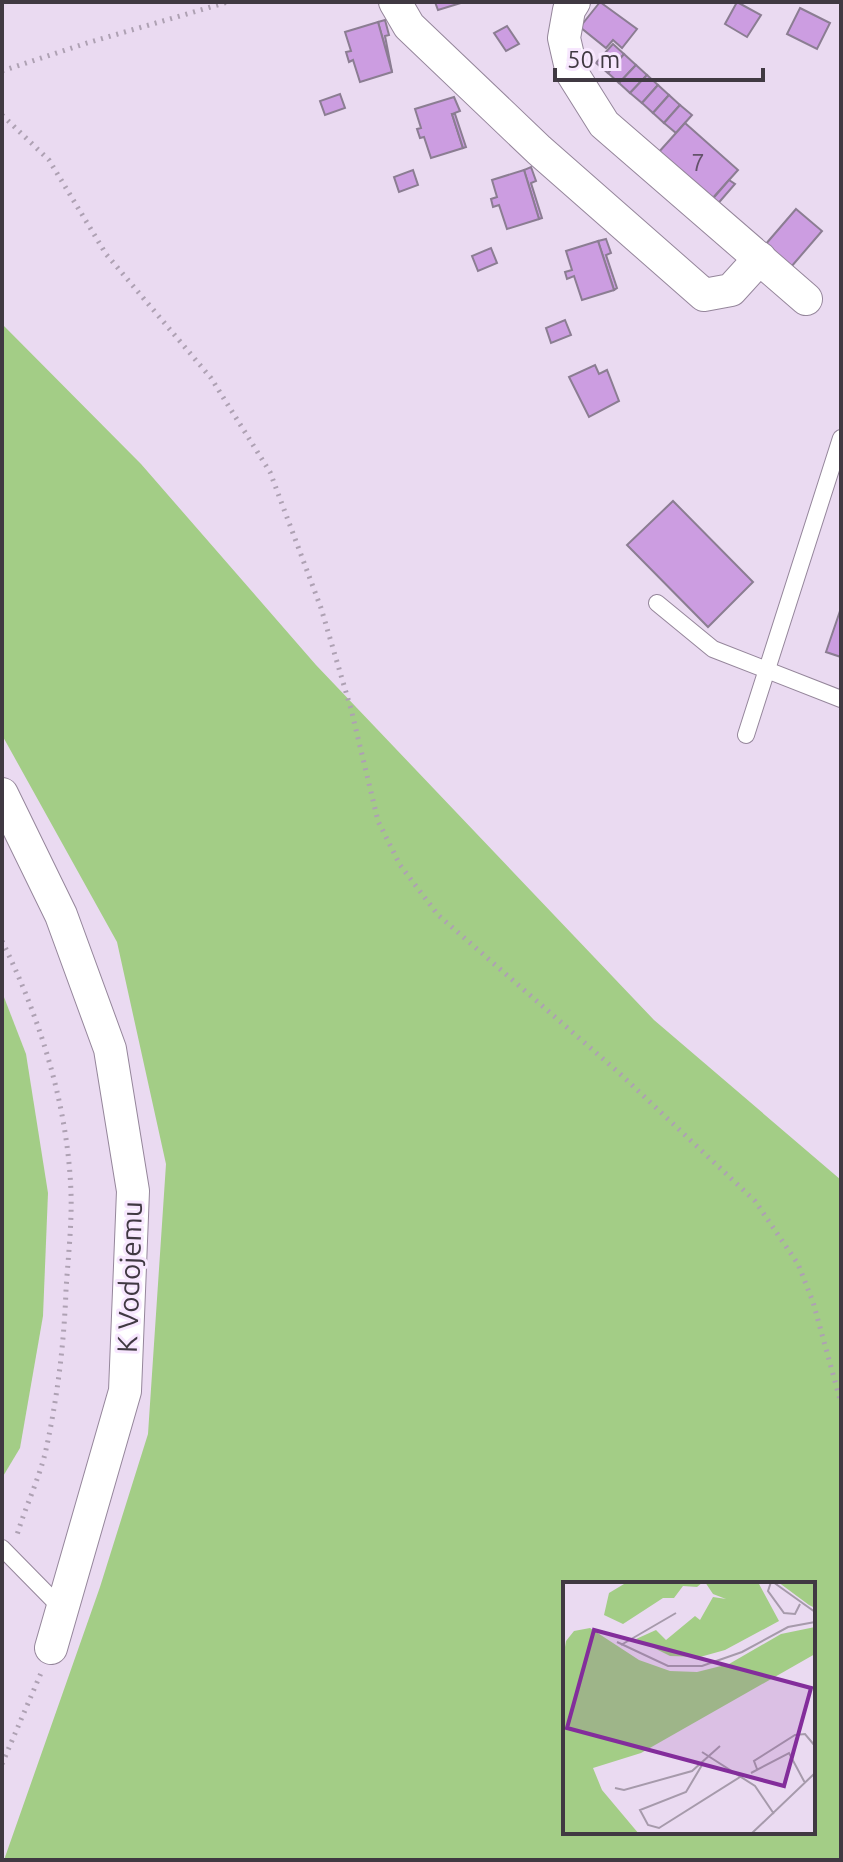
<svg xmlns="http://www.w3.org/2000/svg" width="843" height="1862" font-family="Ubuntu,sans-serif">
<rect width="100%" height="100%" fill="#eadaf1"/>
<!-- green -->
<g fill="#a3cd86" fill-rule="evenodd">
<path d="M 2,324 L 141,464 L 316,665 L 654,1020 L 841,1180 L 841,1860 L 4,1860 L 100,1587 L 148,1434 L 166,1164 L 117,942 L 2,735 ZM 565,1584 L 813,1584 L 813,1832 L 565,1832 Z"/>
<path d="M 2,992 L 26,1054 L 48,1193 L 43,1316 L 20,1448 L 2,1478 Z"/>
</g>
<!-- building -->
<g fill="#cc9de1" stroke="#8b7d92" stroke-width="2">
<path d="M 435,2 L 464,2 L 438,10 Z"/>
<path d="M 600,2 L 637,29 L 622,48 L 613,40 L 606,48 L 580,27 Z"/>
<path d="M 737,2 L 761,15 L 747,37 L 725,24 Z"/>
<path d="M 800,8 L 830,23 L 817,49 L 787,34 Z"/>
<path d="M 385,20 L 389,35 L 385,36 L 392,72 L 378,22 Z"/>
<path d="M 378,22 L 392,72 L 360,82 L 353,60 L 349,62 L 346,52 L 351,51 L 345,32 Z"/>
<path d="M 507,26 L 519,44 L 506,51 L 494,33 Z"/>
<path d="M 613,44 L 624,54 L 608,73 L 596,63 Z"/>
<path d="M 624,54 L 636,65 L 619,83 L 608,73 Z"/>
<path d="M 636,65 L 647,75 L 630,93 L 619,83 Z"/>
<path d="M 647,75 L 658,85 L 642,103 L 630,93 Z"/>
<path d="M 658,85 L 669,95 L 653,113 L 642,103 Z"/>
<path d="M 340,94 L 345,108 L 325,115 L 320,101 Z"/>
<path d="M 669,95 L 680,105 L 664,123 L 653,113 Z"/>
<path d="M 454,97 L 460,111 L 452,114 L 463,148 L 431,158 L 424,137 L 420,138 L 417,129 L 421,128 L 415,109 Z"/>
<path d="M 680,105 L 692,115 L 676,133 L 664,123 Z"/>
<path d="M 452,114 L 455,114 L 466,147 L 463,148 Z"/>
<path d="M 685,123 L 738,170 L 711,200 L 658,153 Z"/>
<path d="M 531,167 L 536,181 L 531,183 L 542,218 L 539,219 L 524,170 Z"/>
<path d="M 413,170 L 418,185 L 399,192 L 394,177 Z"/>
<path d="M 524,170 L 539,219 L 507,229 L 499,205 L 493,207 L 491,199 L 497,197 L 492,180 Z"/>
<path d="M 729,180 L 735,184 L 715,207 L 710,202 Z"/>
<path d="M 796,209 L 822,231 L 791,267 L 765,245 Z"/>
<path d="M 606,239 L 611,253 L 606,255 L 617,288 L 614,290 L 598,241 Z"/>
<path d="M 598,241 L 614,290 L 582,300 L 574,276 L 567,279 L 565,272 L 572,270 L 566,251 Z"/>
<path d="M 491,248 L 497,263 L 478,271 L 472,256 Z"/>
<path d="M 565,320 L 571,335 L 551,343 L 546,328 Z"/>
<path d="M 595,365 L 599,374 L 607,370 L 619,401 L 589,417 L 569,377 Z"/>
<path d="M 673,501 L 753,582 L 708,627 L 627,545 Z"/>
<path d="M 841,608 L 841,657 L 826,652 Z"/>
</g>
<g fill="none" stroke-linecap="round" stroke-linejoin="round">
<defs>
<g id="lane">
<path d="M 657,603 L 713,649 L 841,699"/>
<path d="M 746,735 L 841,438"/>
<path d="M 2,1548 L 62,1609"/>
</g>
<g id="street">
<path d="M 395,2 L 409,26 L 539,150 L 704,295 L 731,290 L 760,258"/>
<path d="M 574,2 L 569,10 L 564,38 L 572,73 L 604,124 L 806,299"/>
<path d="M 2,794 L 61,915 L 110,1049 L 133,1191 L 125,1391 L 51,1648"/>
</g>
</defs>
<!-- lane casing -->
<use href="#lane" stroke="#95869b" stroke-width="18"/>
<!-- street casing -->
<use href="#street" stroke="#95869b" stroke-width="34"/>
<!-- path -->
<g stroke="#aea1b3" stroke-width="5" stroke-dasharray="2 6" stroke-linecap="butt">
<path d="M 2,71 L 87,43 L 228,2"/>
<path d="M 2,115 L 49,160 L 106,254 L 211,378 L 270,472 L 321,608 L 351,709 L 378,821 L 400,865 L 438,915 L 617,1071 L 755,1201 L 798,1264 L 813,1302 L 841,1403"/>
<path d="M 2,941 C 40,1018 68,1106 71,1193 C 72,1225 68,1258 66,1290 C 64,1345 57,1401 45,1454 C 38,1481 25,1508 17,1535"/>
<path d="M 2,1764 L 41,1673"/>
</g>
<!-- lane -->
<use href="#lane" stroke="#fff" stroke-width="16"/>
<!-- street -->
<use href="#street" stroke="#fff" stroke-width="32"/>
</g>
<g text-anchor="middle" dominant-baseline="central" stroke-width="6" stroke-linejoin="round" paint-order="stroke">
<!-- number labels -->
<g font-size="24" fill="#63526a">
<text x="698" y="162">7</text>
</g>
<!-- street labels -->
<g font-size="28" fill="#403942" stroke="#f7e7fe">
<text transform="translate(129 1277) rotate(-88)">K Vodojemu</text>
</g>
</g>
<!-- overview -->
<g transform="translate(563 1582)">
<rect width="252" height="252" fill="#eadaf1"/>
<path d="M 140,0 L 134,5 L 120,4 L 111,16 L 100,16 L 60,42 L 41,33 L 46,11 L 61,2 ZM 142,0 L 195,0 L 216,39 L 162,68 L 137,75 L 107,74 L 73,57 L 93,48 L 103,58 L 132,34 L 137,38 L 150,15 L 163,17 L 150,12 ZM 215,0 L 252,0 L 252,26 L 246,23 ZM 252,45 L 252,72 L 78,171 L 30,186 L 39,208 L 76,252 L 0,252 L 0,77 L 3,59 L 11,49 L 27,46 L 76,78 L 107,89 L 134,90 L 166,82 L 218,52 Z" fill="#a3cd86"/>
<path fill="none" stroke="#a69aab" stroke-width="2" d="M 208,0 L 205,9 L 221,31 L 232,32 L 237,22M 210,0 L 252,30M 54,60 L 105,84 L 139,84 L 179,70 L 225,45 L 252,40M 58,63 L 113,31M 139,170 L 192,204 L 211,232M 139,183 L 123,210 L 77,228 L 85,243 L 96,246 L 177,195M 194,187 L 191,179 L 232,153 L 242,152 L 252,164M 188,191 L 226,171 L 242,201M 52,206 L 61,208 L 129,189 L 157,164M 188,252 L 252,191"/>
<path fill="#832d9b" fill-opacity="0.15" stroke="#832d9b" stroke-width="4" d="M 31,48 L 248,106 L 221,204 L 4,146 Z"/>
<rect width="252" height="252" fill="none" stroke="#403942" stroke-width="4"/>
</g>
<!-- border -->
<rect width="843" height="1862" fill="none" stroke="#403942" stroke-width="8"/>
<!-- scale -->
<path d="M555 68v12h208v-12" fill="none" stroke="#403942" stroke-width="4"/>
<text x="567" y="68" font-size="24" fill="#403942" stroke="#f7e7fe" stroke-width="6" paint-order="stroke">50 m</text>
</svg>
